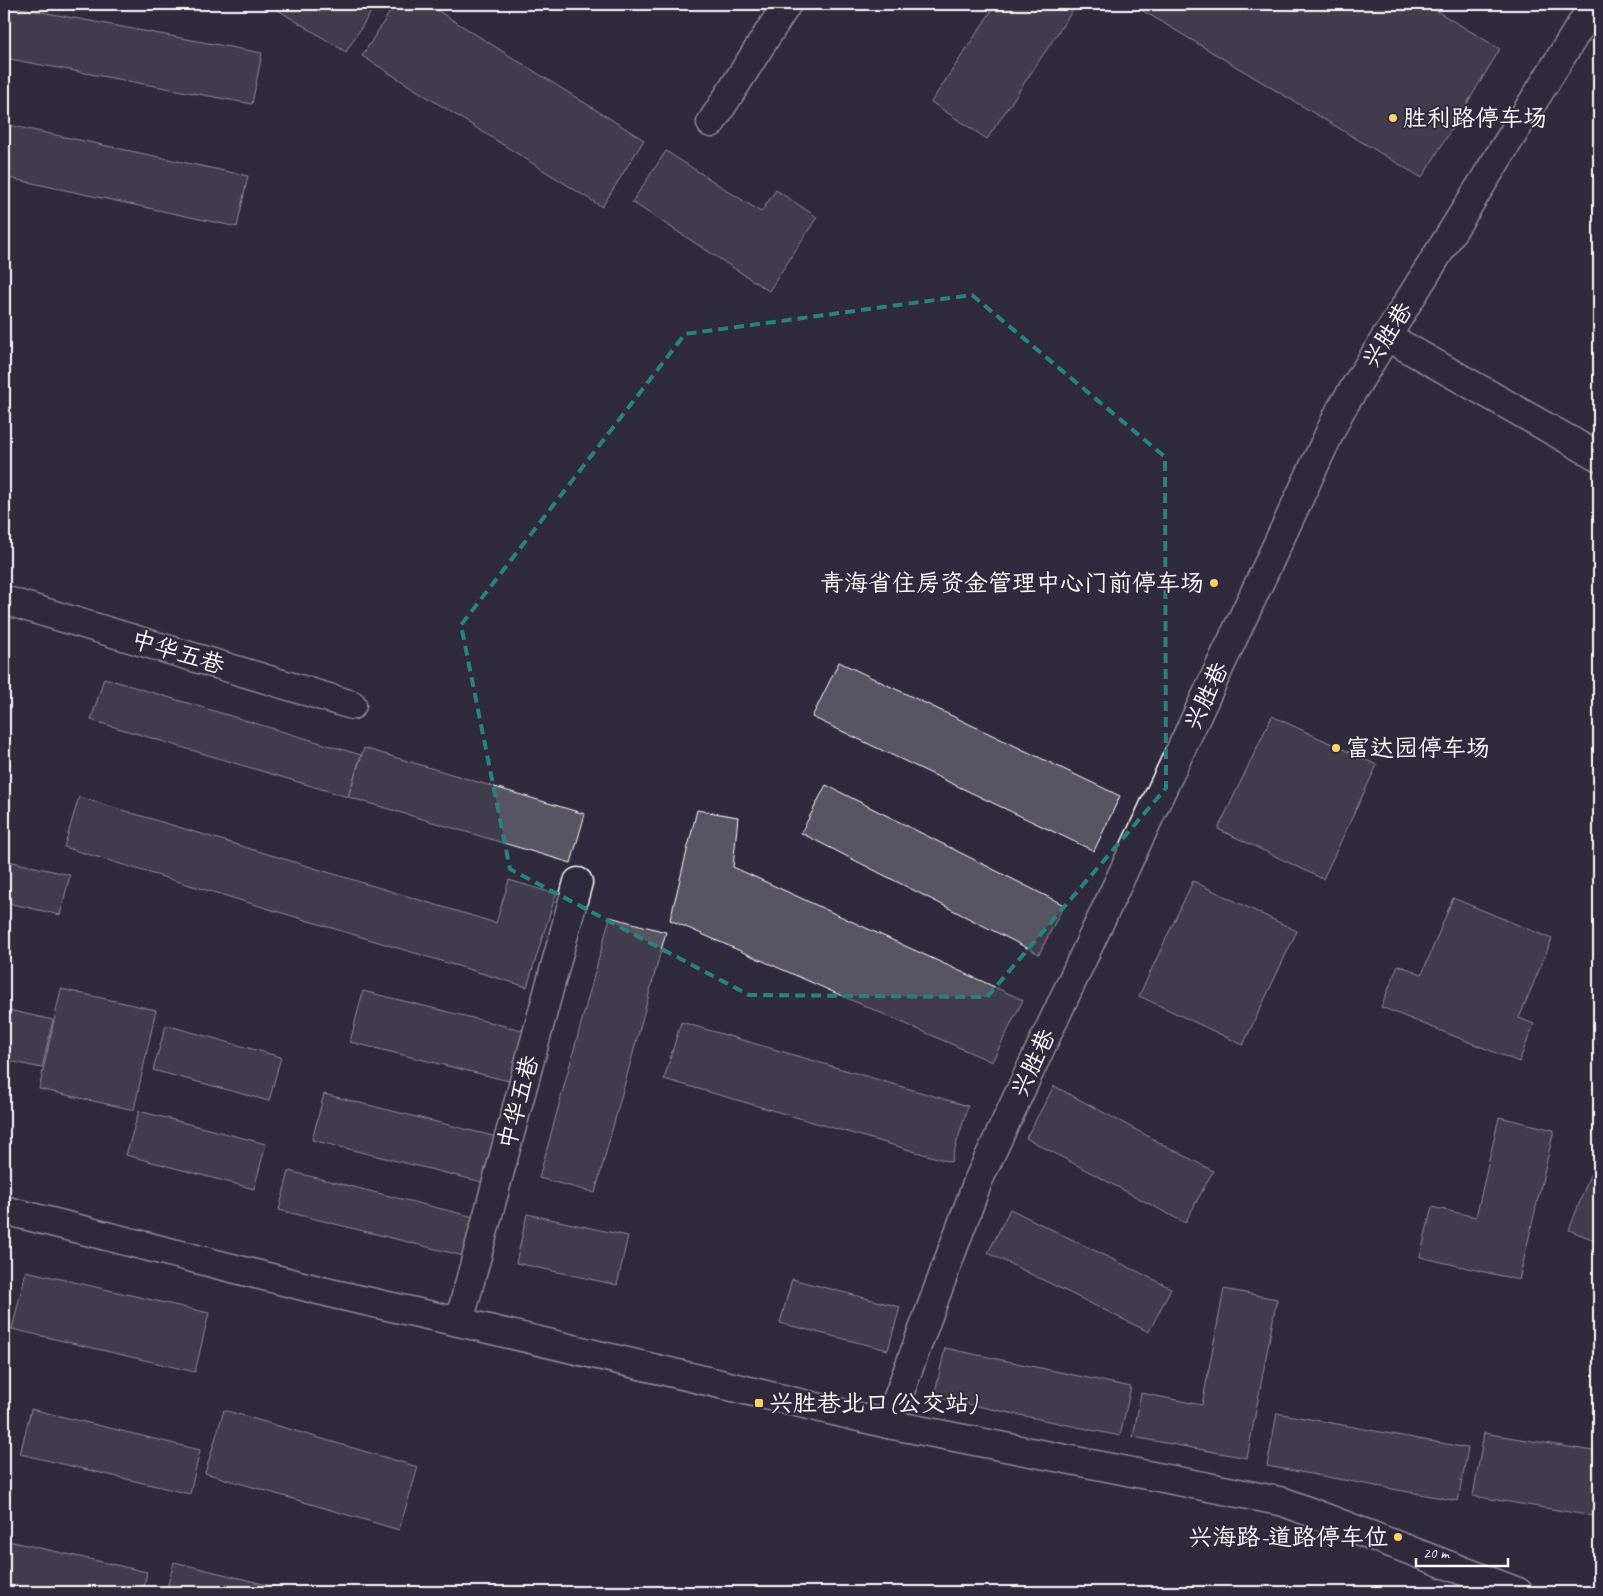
<svg xmlns="http://www.w3.org/2000/svg" width="1603" height="1596" font-family="Caveat,'LXGW WenKai TC',sans-serif">
<rect width="100%" height="100%" fill="#2f2a3d"/>
<filter id="ink" filterUnits="userSpaceOnUse"><feTurbulence type="fractalNoise" baseFrequency=".02" numOctaves="2"/><feDisplacementMap in="SourceGraphic" scale="10" xChannelSelector="R" yChannelSelector="G"/><feConvolveMatrix kernelMatrix="1 2 1 2 8 2 1 2 1" color-interpolation-filters="sRGB"/></filter>
<g filter="url(#ink)">
<!-- building -->
<g fill="#595564" stroke="#fff">
<path d="M 268,4 L 376,4 L 346,52 Z"/>
<path d="M 395,4 L 427,4 L 644,140 L 602,207 L 362,56 Z"/>
<path d="M 996,4 L 1077,4 L 987,139 L 931,102 Z"/>
<path d="M 1143,4 L 1425,4 L 1500,49 L 1422,178 L 1140,9 Z"/>
<path d="M 4,5 L 262,53 L 252,104 L 4,58 Z"/>
<path d="M 4,124 L 248,176 L 237,227 L 4,177 Z"/>
<path d="M 666,151 L 761,212 L 776,190 L 817,217 L 769,291 L 632,202 Z"/>
<path d="M 839,662 L 1120,796 L 1094,851 L 812,717 Z"/>
<path d="M 104,678 L 361,755 L 348,797 L 91,720 Z"/>
<path d="M 1272,716 L 1377,765 L 1323,879 L 1218,829 Z"/>
<path d="M 364,748 L 585,814 L 571,863 L 348,797 Z"/>
<path d="M 826,785 L 1064,905 L 1039,954 L 801,833 Z"/>
<path d="M 79,797 L 496,923 L 509,880 L 556,894 L 527,987 L 64,847 Z"/>
<path d="M 697,810 L 738,817 L 733,867 L 1023,1000 L 992,1062 L 670,920 Z"/>
<path d="M 4,860 L 70,875 L 60,915 L 4,902 Z"/>
<path d="M 1193,881 L 1297,931 L 1243,1045 L 1139,996 Z"/>
<path d="M 1453,898 L 1552,939 L 1519,1018 L 1534,1024 L 1519,1062 L 1381,1007 L 1398,965 L 1422,974 Z"/>
<path d="M 610,917 L 666,932 L 595,1193 L 539,1178 Z"/>
<path d="M 61,989 L 156,1010 L 134,1110 L 39,1089 Z"/>
<path d="M 363,991 L 530,1032 L 517,1083 L 350,1042 Z"/>
<path d="M 4,1009 L 53,1020 L 42,1068 L 4,1060 Z"/>
<path d="M 681,1022 L 968,1106 L 951,1162 L 664,1079 Z"/>
<path d="M 166,1025 L 281,1057 L 269,1101 L 153,1070 Z"/>
<path d="M 1054,1086 L 1213,1171 L 1185,1223 L 1026,1138 Z"/>
<path d="M 324,1094 L 497,1137 L 486,1183 L 312,1140 Z"/>
<path d="M 139,1111 L 266,1144 L 254,1189 L 126,1155 Z"/>
<path d="M 1499,1117 L 1554,1130 L 1519,1280 L 1420,1257 L 1432,1207 L 1476,1217 Z"/>
<path d="M 1593,1167 L 1599,1169 L 1599,1242 L 1569,1230 Z"/>
<path d="M 289,1171 L 478,1218 L 468,1257 L 279,1210 Z"/>
<path d="M 1010,1209 L 1171,1288 L 1149,1332 L 988,1253 Z"/>
<path d="M 527,1214 L 628,1236 L 617,1285 L 516,1263 Z"/>
<path d="M 26,1271 L 209,1313 L 195,1372 L 12,1329 Z"/>
<path d="M 792,1279 L 900,1307 L 888,1350 L 780,1323 Z"/>
<path d="M 1224,1289 L 1277,1299 L 1247,1458 L 1133,1437 L 1141,1393 L 1202,1405 Z"/>
<path d="M 945,1348 L 1131,1387 L 1120,1436 L 934,1397 Z"/>
<path d="M 31,1409 L 200,1450 L 190,1494 L 20,1454 Z"/>
<path d="M 224,1410 L 418,1467 L 399,1530 L 205,1473 Z"/>
<path d="M 1277,1413 L 1468,1448 L 1458,1501 L 1267,1466 Z"/>
<path d="M 1484,1433 L 1599,1452 L 1599,1517 L 1473,1496 Z"/>
<path d="M 4,1540 L 147,1572 L 143,1592 L 4,1592 Z"/>
<path d="M 174,1562 L 296,1592 L 166,1592 Z"/>
</g>
<g fill="none" stroke-linecap="round" stroke-linejoin="round">
<defs>
<g id="minor">
<path d="M 711,123 L 787,4"/>
<path d="M 1386,336 L 1599,457"/>
<path d="M 4,600 L 352,705"/>
<path d="M 4,1210 L 334,1294 L 459,1322 L 888,1424 L 1284,1502 L 1518,1592"/>
<path d="M 459,1322 L 578,882"/>
<path d="M 888,1424 L 978,1181 L 1340,411 L 1594,4"/>
</g>
</defs>
<!-- minor casing -->
<use href="#minor" stroke="#fff" stroke-width="31"/>
<!-- minor -->
<use href="#minor" stroke="#2f2a3d" stroke-width="28"/>
</g>
</g>
<!-- marked area -->
<path d="M0 0H1603V1596H0ZM 972,295 L 1165,457 L 1166,788 L 987,997 L 749,995 L 510,869 L 461,625 L 685,334 Z" fill="#2f2a3d" fill-opacity=".55" fill-rule="evenodd"/>
<path fill="none" stroke="#27847c" stroke-width="4" stroke-dasharray="10 6" stroke-linejoin="round" d="M 972,295 L 1165,457 L 1166,788 L 987,997 L 749,995 L 510,869 L 461,625 L 685,334 Z"/>
<!-- markers -->
<g fill="#ffd166" stroke="#2f2a3d" stroke-width="2">
<circle cx="1393" cy="118" r="5"/>
<circle cx="1214" cy="583" r="5"/>
<circle cx="1336" cy="748" r="5"/>
<rect x="754" y="1398" width="10" height="10" rx="2.5"/>
<circle cx="1398" cy="1537" r="5"/>
</g>
<g text-anchor="middle" dominant-baseline="central" stroke-width="4" stroke-linejoin="round" paint-order="stroke">
<!-- poi labels -->
<g font-size="24" fill="#fff" stroke="#2f2a3d" text-anchor="start">
<text x="1403" y="118">胜利路停车场</text>
<text x="1204" y="583" text-anchor="end">青海省住房资金管理中心门前停车场</text>
<text x="1346" y="748">富达园停车场</text>
<text x="769" y="1403">兴胜巷北口(公交站)</text>
<text x="1388" y="1537" text-anchor="end">兴海路-道路停车位</text>
</g>
<!-- street labels -->
<g font-size="24" fill="#fff" stroke="#2f2a3d">
<text transform="translate(1387 335) rotate(-58)">兴胜巷</text>
<text transform="translate(178 652) rotate(17)">中华五巷</text>
<text transform="translate(1206 696) rotate(-65)">兴胜巷</text>
<text transform="translate(1033 1063) rotate(-65)">兴胜巷</text>
<text transform="translate(518 1102) rotate(-75)">中华五巷</text>
</g>
</g>
<!-- margin -->
<rect width="1603" height="1596" fill="none" stroke="#2f2a3d" stroke-width="20"/>
<rect x="10" y="10" width="1583" height="1576" fill="none" stroke="#fff" stroke-width="2" filter="url(#ink)"/>
<!-- scale -->
<path d="M1416 1558v8h92v-8" fill="none" stroke="#ffffff" stroke-width="2.5"/>
<text x="1423" y="1558" font-size="15" fill="#ffffff" stroke="#2f2a3d" stroke-width="4" paint-order="stroke">20 m</text>
</svg>
